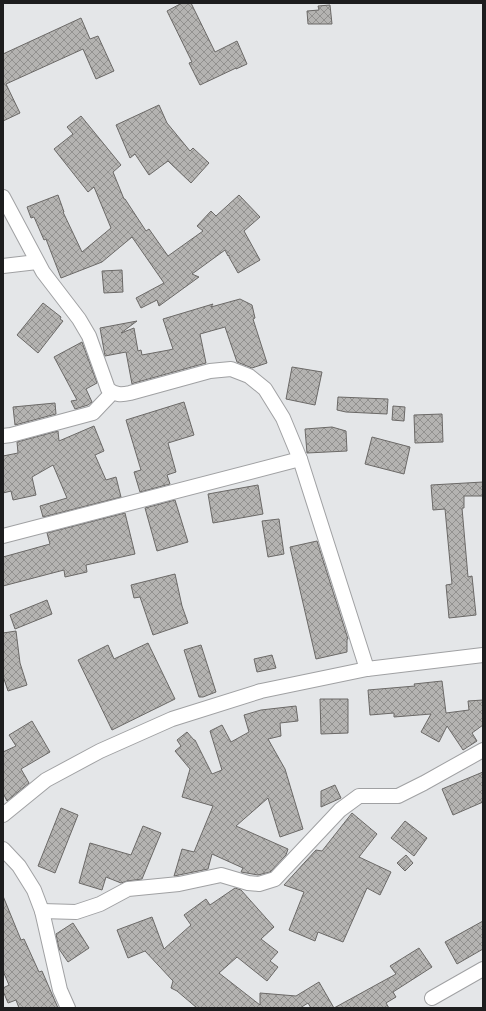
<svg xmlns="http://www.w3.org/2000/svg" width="486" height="1011" font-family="'Roboto Serif',serif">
<defs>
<pattern id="building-cross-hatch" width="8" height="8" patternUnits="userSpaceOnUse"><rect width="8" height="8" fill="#b4b3b1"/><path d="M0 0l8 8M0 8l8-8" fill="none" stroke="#92918f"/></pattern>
</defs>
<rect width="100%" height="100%" fill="#e4e6e8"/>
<!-- building -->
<g fill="url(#building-cross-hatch)" stroke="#6b6967">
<path d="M 182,3 L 191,3 L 215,52 L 237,41 L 247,64 L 236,69 L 236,68 L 200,85 L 189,63 L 192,62 L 167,11 Z"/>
<path d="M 330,5 L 332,24 L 308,24 L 307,11 L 319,10 L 318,6 Z"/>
<path d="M 81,18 L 90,39 L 98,36 L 114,71 L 96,79 L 83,49 L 6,84 L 20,113 L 3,121 L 3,54 Z"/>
<path d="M 159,105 L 167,123 L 190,151 L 193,148 L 209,163 L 191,183 L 168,161 L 149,175 L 135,154 L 130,158 L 116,125 Z"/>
<path d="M 81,116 L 121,165 L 113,172 L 124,199 L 125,199 L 146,231 L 149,229 L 168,256 L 203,231 L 197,226 L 211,211 L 216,216 L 239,195 L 260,217 L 244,231 L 260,260 L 238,273 L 229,257 L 229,255 L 228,256 L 225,250 L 192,274 L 199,277 L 159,306 L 157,300 L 141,308 L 136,298 L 164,283 L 132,237 L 102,262 L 61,278 L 46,239 L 44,240 L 34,217 L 31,218 L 27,207 L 58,195 L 64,212 L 63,212 L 82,252 L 111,228 L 94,187 L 88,192 L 54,149 L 73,134 L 67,127 Z"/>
<path d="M 122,270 L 123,292 L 104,293 L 102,271 Z"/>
<path d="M 240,299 L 252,305 L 255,318 L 253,319 L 267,363 L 252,368 L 237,362 L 225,327 L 200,334 L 206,363 L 134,383 L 132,384 L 126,352 L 105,356 L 100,328 L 137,321 L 121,333 L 134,328 L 138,351 L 141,350 L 142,355 L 169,350 L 173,349 L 163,319 L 213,304 L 211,307 Z"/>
<path d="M 43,303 L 61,317 L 60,319 L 63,321 L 38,353 L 17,335 Z"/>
<path d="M 82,342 L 97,383 L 86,389 L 92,402 L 88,405 L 75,409 L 71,401 L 77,400 L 54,357 Z"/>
<path d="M 292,367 L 322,372 L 315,405 L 286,399 Z"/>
<path d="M 338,397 L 388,399 L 387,414 L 346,412 L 337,410 Z"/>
<path d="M 184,402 L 194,435 L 168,443 L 176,472 L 167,475 L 170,484 L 140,492 L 134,472 L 141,470 L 126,420 Z"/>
<path d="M 55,403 L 56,414 L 15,425 L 13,407 Z"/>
<path d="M 393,406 L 405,407 L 404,421 L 392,420 Z"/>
<path d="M 442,414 L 443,442 L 415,443 L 414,415 Z"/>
<path d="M 94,426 L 104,451 L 95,455 L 106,480 L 116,477 L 121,497 L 43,517 L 40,506 L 67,498 L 53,465 L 32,477 L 36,495 L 13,500 L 11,491 L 3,493 L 3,456 L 18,453 L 17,442 L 58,431 L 59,441 Z"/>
<path d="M 332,427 L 346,431 L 347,451 L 307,453 L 305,429 Z"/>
<path d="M 372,437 L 410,447 L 404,474 L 365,464 Z"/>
<path d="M 483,482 L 483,496 L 464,496 L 464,508 L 462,508 L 468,577 L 472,576 L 476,615 L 449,618 L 446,585 L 452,584 L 445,509 L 433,510 L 431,485 Z"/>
<path d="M 258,485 L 263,514 L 213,523 L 208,494 Z"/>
<path d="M 175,500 L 188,542 L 157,551 L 145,508 Z"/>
<path d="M 125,513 L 135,554 L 86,565 L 87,572 L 65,577 L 64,570 L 3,586 L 3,557 L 50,544 L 47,533 Z"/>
<path d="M 279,519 L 284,554 L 268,557 L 262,521 Z"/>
<path d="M 317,541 L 348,639 L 347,639 L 347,652 L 316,659 L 290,547 Z"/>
<path d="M 175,574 L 182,606 L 188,623 L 153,635 L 140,597 L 134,598 L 131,585 Z"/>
<path d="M 47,600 L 52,614 L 15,629 L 10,615 Z"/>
<path d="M 16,631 L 20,663 L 27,685 L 8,691 L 3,676 L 3,633 Z"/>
<path d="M 148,643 L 175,699 L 112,730 L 78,660 L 108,645 L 114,659 Z"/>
<path d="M 201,645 L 216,692 L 203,697 L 199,697 L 184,650 Z"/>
<path d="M 272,655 L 276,668 L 257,672 L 254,659 Z"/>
<path d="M 442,681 L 446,713 L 469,710 L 468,701 L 483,700 L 483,725 L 472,733 L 477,741 L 463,750 L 447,726 L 439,742 L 421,732 L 431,714 L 394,717 L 394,713 L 370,715 L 368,690 L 415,686 L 414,684 Z"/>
<path d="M 320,699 L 348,699 L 348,733 L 321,734 Z"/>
<path d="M 296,706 L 298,721 L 280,723 L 281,736 L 268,739 L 285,769 L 303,829 L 280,837 L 268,798 L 236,826 L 288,849 L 286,855 L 270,872 L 258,875 L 241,872 L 243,868 L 212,854 L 208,869 L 174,876 L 182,849 L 194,852 L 213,806 L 182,797 L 190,769 L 175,751 L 181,746 L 177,740 L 187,732 L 194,740 L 195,740 L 212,774 L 222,770 L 210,731 L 222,725 L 231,742 L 249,732 L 244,715 L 261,710 Z"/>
<path d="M 32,721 L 50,752 L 21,769 L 29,783 L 7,801 L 3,793 L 3,752 L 16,746 L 9,735 Z"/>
<path d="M 483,772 L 483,802 L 453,815 L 442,789 Z"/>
<path d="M 335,785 L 341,798 L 321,807 L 321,791 Z"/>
<path d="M 61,808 L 78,815 L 55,873 L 38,866 Z"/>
<path d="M 352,813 L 377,834 L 359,857 L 391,872 L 380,895 L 367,888 L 343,942 L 318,932 L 315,941 L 289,930 L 304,892 L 284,885 L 316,850 L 322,851 Z"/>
<path d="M 405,821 L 427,838 L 414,856 L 391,838 Z"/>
<path d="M 143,826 L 161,833 L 142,879 L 127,881 L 121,883 L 106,877 L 102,890 L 79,883 L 90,843 L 131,855 Z"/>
<path d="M 406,855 L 413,863 L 405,871 L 397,863 Z"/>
<path d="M 235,888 L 241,890 L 274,927 L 261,939 L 278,952 L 270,961 L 278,967 L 267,981 L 237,957 L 219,973 L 260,1005 L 260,993 L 296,996 L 319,982 L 334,1008 L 396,974 L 390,966 L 419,948 L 432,967 L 393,992 L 396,997 L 386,1003 L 389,1008 L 311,1008 L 308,1003 L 300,1008 L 197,1008 L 177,991 L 171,988 L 173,981 L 145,951 L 128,958 L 117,930 L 152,917 L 164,949 L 191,925 L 184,915 L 206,899 L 210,905 Z"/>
<path d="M 3,896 L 21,940 L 24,939 L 39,972 L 42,971 L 58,1008 L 19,1008 L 16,1000 L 8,1003 L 3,991 L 3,988 L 9,985 L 3,971 Z"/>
<path d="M 483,921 L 483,949 L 457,964 L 445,942 Z"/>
<path d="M 73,923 L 89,948 L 68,962 L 59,949 L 56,934 Z"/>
</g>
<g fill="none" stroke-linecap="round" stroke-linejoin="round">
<defs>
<g id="minor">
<path d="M 3,197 L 43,272 L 79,319 L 89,336 L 108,389 C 115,395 121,395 130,393 L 210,371 L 231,369 L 249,376 L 265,389 L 283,418 L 300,459 L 367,669"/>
<path d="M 3,266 L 37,262"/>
<path d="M 3,436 L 11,435 L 93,413 L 112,393"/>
<path d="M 3,536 L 300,459"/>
<path d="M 3,815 L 46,780 L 100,751 L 172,719 L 261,691 L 367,669 L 483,655"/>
<path d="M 3,849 L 19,866 L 34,890 L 42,911 L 60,990 L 68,1008"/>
<path d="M 42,911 L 76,912 L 100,904 L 128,889 L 179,884 L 221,875 L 248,883 L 259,884 L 275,879 L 340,810 L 359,796 L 398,796 L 424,783 L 483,750"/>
<path d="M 432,998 L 483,969"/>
</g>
</defs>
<!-- minor casing -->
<use href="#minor" stroke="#a0a1a3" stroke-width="16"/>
<!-- minor -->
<use href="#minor" stroke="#fff" stroke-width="14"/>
</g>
<!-- border -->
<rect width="486" height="1011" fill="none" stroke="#1d1d1e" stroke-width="8"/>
</svg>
